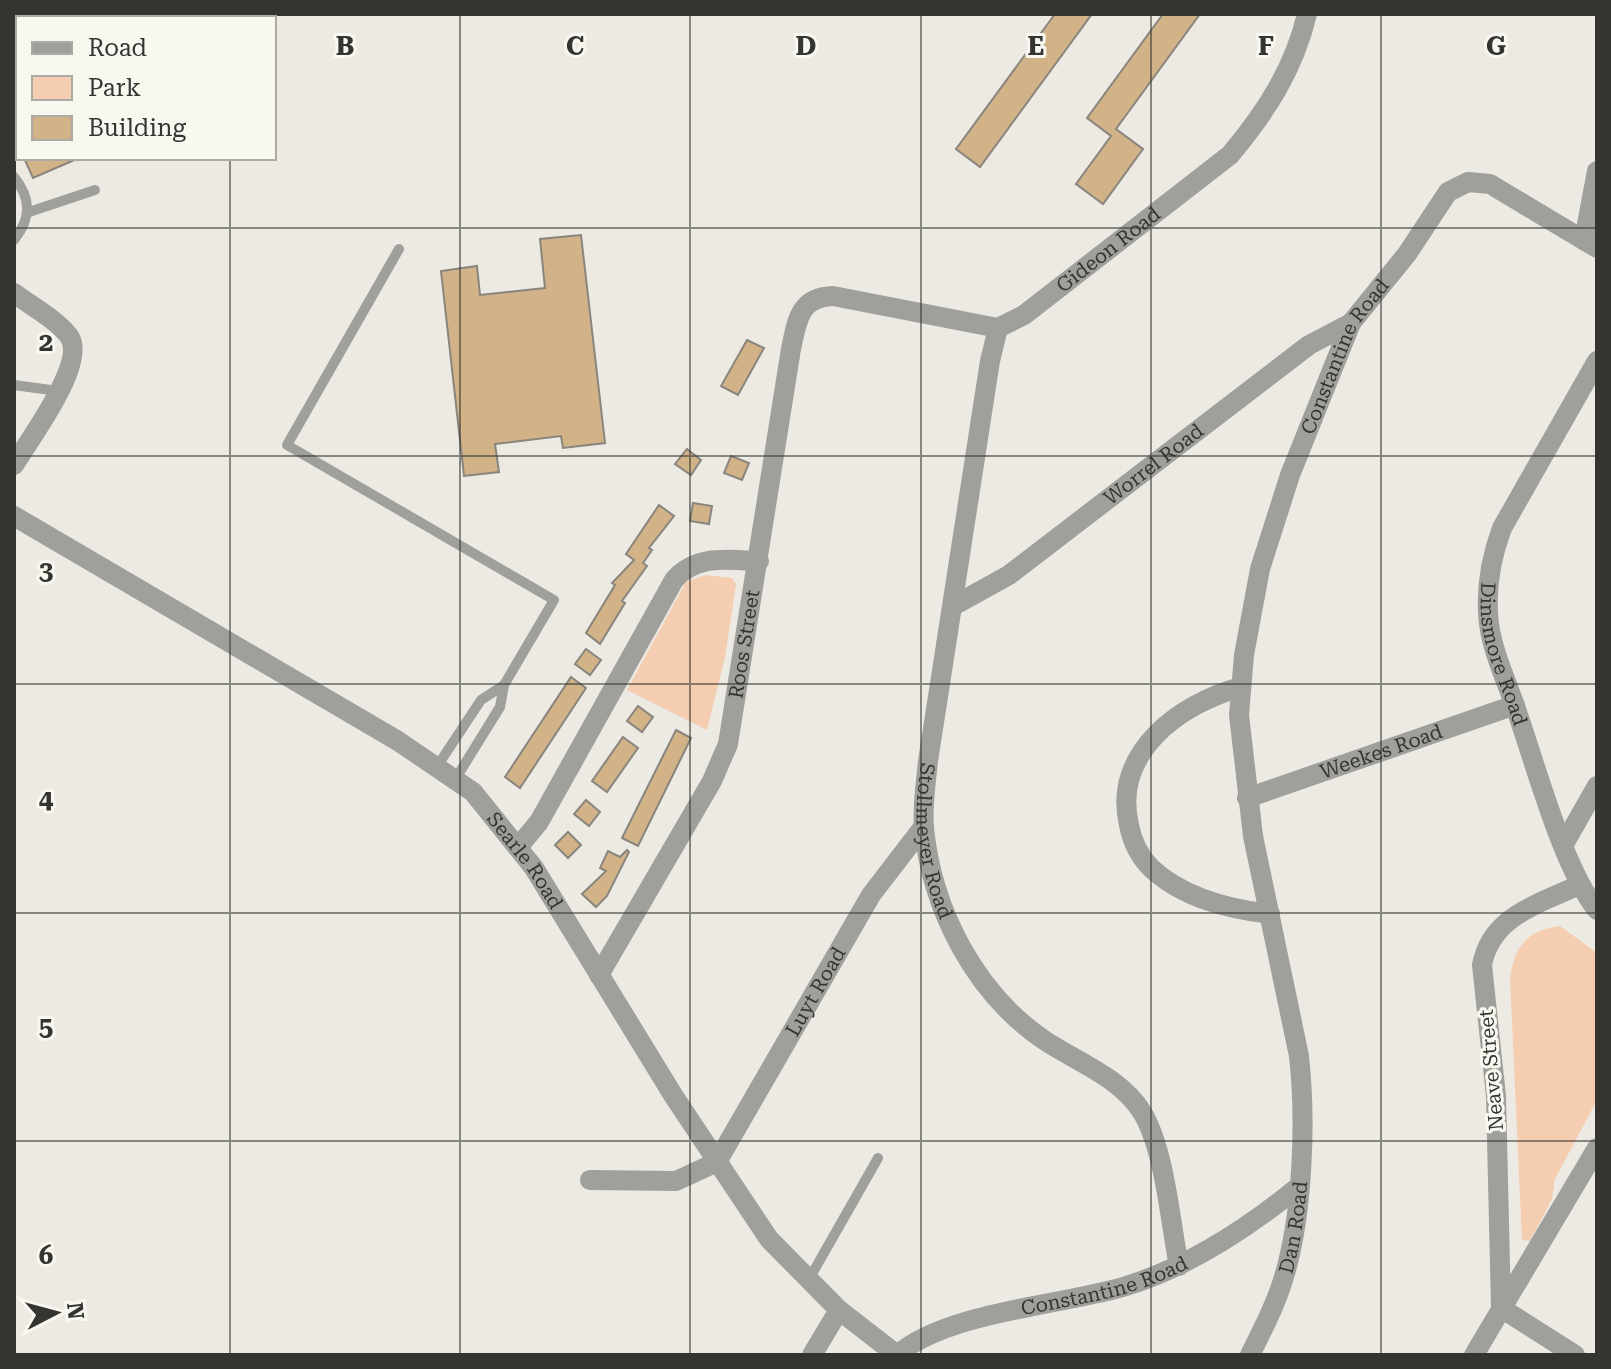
<svg xmlns="http://www.w3.org/2000/svg" width="1611" height="1369" font-family="'Roboto Serif',serif">
<rect width="100%" height="100%" fill="#eceae3"/>
<!-- green -->
<g fill="#f5cdb0">
<path d="M 705,575 L 732,578 L 736,584 L 725,657 L 707,730 L 627,690 L 686,582 Z"/>
<path d="M 1560,926 L 1597,953 L 1597,1100 L 1555,1179 L 1552,1199 L 1530,1241 L 1522,1240 L 1510,978 C 1514,947 1527,930 1560,926 Z"/>
</g>
<!-- building -->
<g fill="#d1b387" stroke="#89857e" stroke-width="2">
<path d="M 1055,14 L 1092,14 L 980,167 L 956,149 Z"/>
<path d="M 1163,14 L 1200,14 L 1116,129 L 1143,149 L 1103,204 L 1076,184 L 1111,136 L 1087,118 Z"/>
<path d="M 24,158 L 79,158 L 33,178 Z"/>
<path d="M 581,235 L 605,443 L 563,448 L 561,436 L 495,444 L 499,472 L 464,476 L 441,271 L 477,266 L 480,295 L 545,288 L 540,239 Z"/>
<path d="M 747,340 L 764,348 L 738,395 L 721,386 Z"/>
<path d="M 687,449 L 701,460 L 691,475 L 675,464 Z"/>
<path d="M 731,456 L 749,463 L 742,480 L 724,473 Z"/>
<path d="M 693,503 L 712,506 L 709,524 L 690,521 Z"/>
<path d="M 659,505 L 674,516 L 649,548 L 652,550 L 643,563 L 647,566 L 622,601 L 625,603 L 600,644 L 586,633 L 615,585 L 612,583 L 634,560 L 626,554 Z"/>
<path d="M 586,649 L 601,660 L 590,675 L 575,664 Z"/>
<path d="M 571,677 L 586,688 L 520,788 L 505,777 Z"/>
<path d="M 638,706 L 653,717 L 642,732 L 627,721 Z"/>
<path d="M 676,730 L 691,738 L 638,846 L 622,838 Z"/>
<path d="M 623,737 L 638,748 L 607,792 L 592,781 Z"/>
<path d="M 586,800 L 600,812 L 589,826 L 574,814 Z"/>
<path d="M 568,832 L 581,845 L 568,858 L 555,845 Z"/>
<path d="M 627,850 L 629,852 L 607,896 L 596,907 L 582,894 L 606,871 L 600,868 L 608,851 L 620,857 Z"/>
</g>
<g fill="none" stroke-linecap="round" stroke-linejoin="round">
<!-- lane -->
<g stroke="#9fa09c" stroke-width="10">
<path d="M 14,177 C 32,199 31,219 14,240"/>
<path d="M 29,212 L 95,190"/>
<path d="M 399,249 L 287,445 L 554,600 L 504,685 L 500,707 L 456,778"/>
<path d="M 14,385 L 58,391"/>
<path d="M 438,765 L 481,700 L 504,685"/>
<path d="M 808,1281 L 878,1158"/>
</g>
<!-- street -->
<g stroke="#9fa09c" stroke-width="20">
<path d="M 1584,240 L 1597,171"/>
<path d="M 14,293 C 31,306 56,319 69,336 C 88,362 29,440 14,465"/>
<path id="s1" d="M 998,328 L 990,361 L 928,761 C 926,783 922,806 924,828 C 932,910 975,993 1044,1040 C 1077,1062 1120,1077 1142,1112 C 1165,1150 1170,1221 1179,1266"/>
<path id="s2" d="M 1597,361 L 1502,528 C 1490,560 1485,590 1489,624 C 1493,654 1508,684 1517,712 C 1536,766 1563,868 1597,910"/>
<path id="s3" d="M 14,516 L 398,741 L 473,792 L 534,868 L 673,1095 L 769,1239 L 839,1310 L 897,1355"/>
<path id="s4" d="M 953,606 L 1009,575 L 1309,345 L 1351,323"/>
<path d="M 1241,687 C 1179,704 1112,753 1129,825 C 1132,841 1139,856 1151,868 C 1183,898 1228,909 1270,914"/>
<path id="s5" d="M 1247,798 L 1515,705"/>
<path d="M 1564,844 L 1597,786"/>
<path d="M 519,846 L 539,822 L 674,580 C 696,554 728,560 759,561"/>
<path id="s6" d="M 599,975 L 712,781 L 728,744 L 791,349 C 797,321 799,297 833,296 L 998,328 L 1024,315 L 1230,155 C 1266,112 1294,69 1307,14"/>
<path id="s7" d="M 590,1180 L 676,1181 L 717,1162 L 871,895 L 924,826"/>
<path d="M 812,1355 L 839,1310"/>
<path id="s8" d="M 897,1355 C 947,1312 1057,1306 1123,1287 C 1187,1268 1245,1230 1297,1188"/>
<path id="s9" d="M 1250,1355 C 1264,1327 1278,1300 1286,1270 C 1303,1208 1306,1119 1299,1056 L 1253,836 L 1239,715 L 1244,655 L 1260,569 L 1290,475 L 1351,323 L 1407,254 L 1448,192 L 1468,182 L 1490,184 L 1597,248"/>
<path d="M 1474,1355 L 1597,1148"/>
<path d="M 1575,1355 L 1501,1308 L 1496,1096 L 1482,965 C 1491,916 1539,904 1579,885"/>
</g>
</g>
<!-- grid -->
<path fill="none" stroke="#353431" stroke-width="2" stroke-opacity="0.55" d="M 230,14 L 230,18M 460,14 L 460,1355M 690,14 L 690,1355M 921,14 L 921,1355M 1151,14 L 1151,1355M 1381,14 L 1381,1355M 230,158 L 230,1355M 14,228 L 1597,228M 14,456 L 1597,456M 14,684 L 1597,684M 14,913 L 1597,913M 14,1141 L 1597,1141"/>
<g text-anchor="middle" dominant-baseline="central" stroke-width="6" stroke-linejoin="round" paint-order="stroke">
<!-- street labels -->
<g font-size="20" fill="#353431" stroke="#f9f8f0">
<text stroke="none"><textPath href="#s6" startOffset="1044">Gideon Road</textPath></text>
<text stroke="none"><textPath href="#s9" startOffset="1032">Constantine Road</textPath></text>
<text stroke="none"><textPath href="#s4" startOffset="246">Worrel Road</textPath></text>
<text stroke="none"><textPath href="#s6" startOffset="366">Roos Street</textPath></text>
<text stroke="none"><textPath href="#s2" startOffset="322">Dinsmore Road</textPath></text>
<text stroke="none"><textPath href="#s5" startOffset="142">Weekes Road</textPath></text>
<text stroke="none"><textPath href="#s1" startOffset="520">Stollmeyer Road</textPath></text>
<text stroke="none"><textPath href="#s3" startOffset="622">Searle Road</textPath></text>
<text stroke="none"><textPath href="#s7" startOffset="328">Luyt Road</textPath></text>
<text transform="translate(1491 1070) rotate(-95)">Neave Street</text>
<text stroke="none"><textPath href="#s9" startOffset="136">Dan Road</textPath></text>
<text stroke="none"><textPath href="#s8" startOffset="220">Constantine Road</textPath></text>
</g>
</g>
<g font-size="26" text-anchor="middle" font-weight="bold" fill="#353431" stroke="#f9f8f0" stroke-width="6" stroke-linejoin="round" paint-order="stroke">
<text x="345" y="55">B</text>
<text x="575" y="55">C</text>
<text x="806" y="55">D</text>
<text x="1036" y="55">E</text>
<text x="1266" y="55">F</text>
<text x="1496" y="55">G</text>
<text x="46" y="351">2</text>
<text x="46" y="580">3</text>
<text x="46" y="808">4</text>
<text x="46" y="1036">5</text>
<text x="46" y="1264">6</text>
</g>
<!-- border -->
<rect width="1611" height="1369" fill="none" stroke="#353431" stroke-width="32"/>
<!-- legend -->
<rect x="16" y="16" width="260" height="144" fill="#f9f8f0" stroke="#abaaa4" stroke-width="2"/>
<rect x="32" y="42" width="40" height="12" fill="#9fa09c" stroke="#abaaa4" stroke-width="2"/>
<text x="88" y="56" font-size="24" fill="#353431">Road</text>
<rect x="32" y="76" width="40" height="24" fill="#f5cdb0" stroke="#abaaa4" stroke-width="2"/>
<text x="88" y="96" font-size="24" fill="#353431">Park</text>
<rect x="32" y="116" width="40" height="24" fill="#d1b387" stroke="#abaaa4" stroke-width="2"/>
<text x="88" y="136" font-size="24" fill="#353431">Building</text>
<!-- north arrow -->
<g transform="translate(56 1313) rotate(84)" stroke="#f9f8f0" stroke-width="6" paint-order="stroke">
<path d="M0-6L14 30L0 20L-14 30Z" fill="#353431"/>
<text y="-12" font-size="22" font-weight="bold" text-anchor="middle" fill="#353431">N</text>
</g>
</svg>
